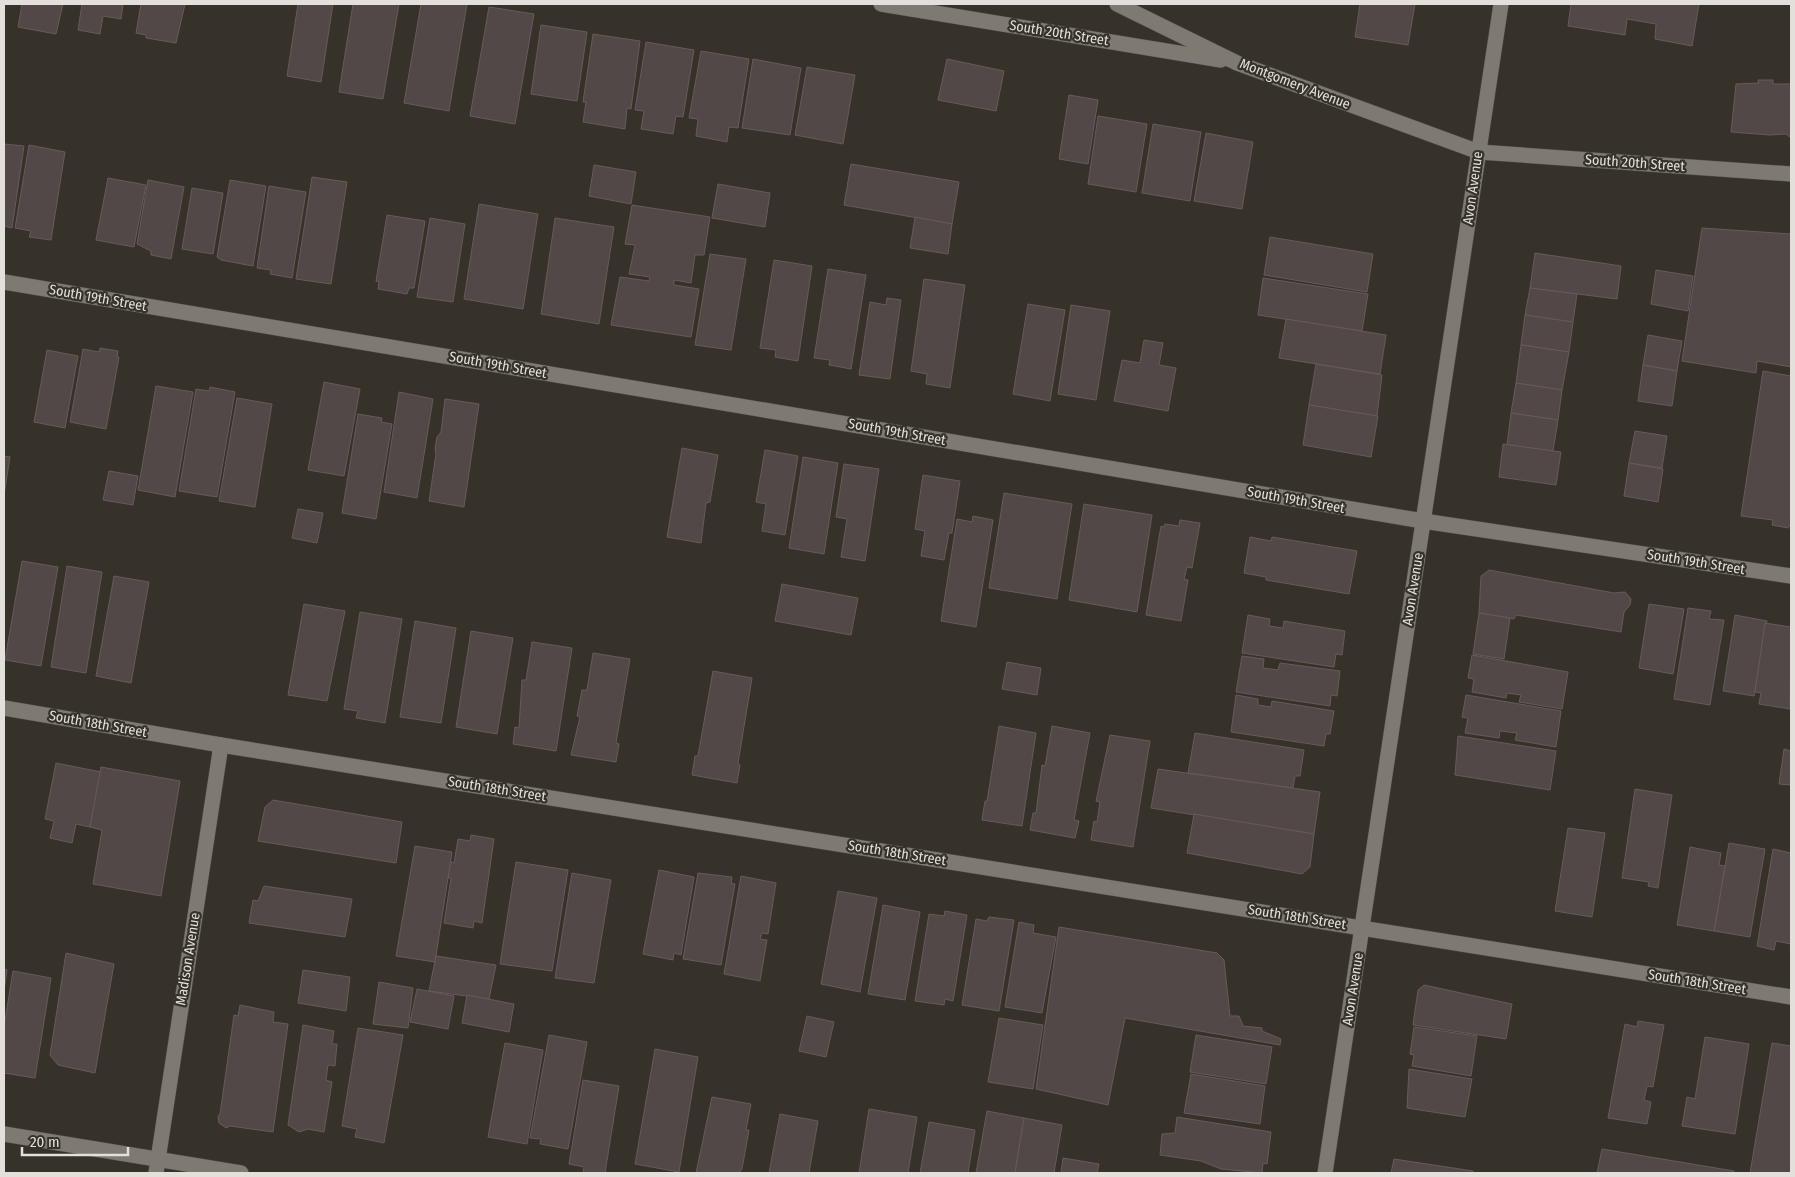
<svg xmlns="http://www.w3.org/2000/svg" width="1795" height="1177" font-family="'Fira Sans Condensed',sans-serif">
<rect width="100%" height="100%" fill="#36322a"/>
<!-- building -->
<g fill="#524847" stroke="#665b5a">
<path d="M 22,4 L 63,4 L 56,34 L 18,27 Z"/>
<path d="M 82,4 L 123,4 L 121,19 L 103,16 L 100,34 L 78,30 Z"/>
<path d="M 141,4 L 185,4 L 176,43 L 146,38 L 146,35 L 136,33 Z"/>
<path d="M 298,4 L 333,4 L 321,82 L 287,76 Z"/>
<path d="M 353,4 L 399,4 L 383,99 L 339,92 Z"/>
<path d="M 421,4 L 467,4 L 449,111 L 404,103 Z"/>
<path d="M 1360,4 L 1415,4 L 1408,45 L 1355,37 Z"/>
<path d="M 1571,4 L 1699,4 L 1692,46 L 1655,39 L 1656,24 L 1627,19 L 1625,35 L 1568,26 Z"/>
<path d="M 489,7 L 534,14 L 515,124 L 470,116 Z"/>
<path d="M 541,25 L 587,32 L 577,101 L 531,94 Z"/>
<path d="M 593,34 L 640,41 L 631,109 L 627,108 L 625,129 L 583,122 L 586,102 L 583,102 Z"/>
<path d="M 646,42 L 694,50 L 683,117 L 676,116 L 673,134 L 641,129 L 644,111 L 635,110 Z"/>
<path d="M 701,51 L 749,59 L 738,128 L 729,127 L 727,142 L 696,136 L 698,119 L 689,118 Z"/>
<path d="M 753,59 L 801,68 L 790,135 L 742,128 Z"/>
<path d="M 947,59 L 1004,71 L 996,111 L 938,100 Z"/>
<path d="M 807,67 L 855,75 L 843,144 L 795,135 Z"/>
<path d="M 1758,80 L 1773,80 L 1773,84 L 1791,84 L 1791,138 L 1786,134 L 1770,135 L 1731,132 L 1736,84 L 1759,83 Z"/>
<path d="M 1069,95 L 1098,100 L 1088,164 L 1059,159 Z"/>
<path d="M 1098,116 L 1147,124 L 1136,192 L 1088,184 Z"/>
<path d="M 1153,124 L 1201,132 L 1190,201 L 1142,193 Z"/>
<path d="M 1206,133 L 1253,142 L 1242,209 L 1194,201 Z"/>
<path d="M 4,144 L 24,146 L 12,228 L 4,226 Z"/>
<path d="M 29,145 L 65,152 L 51,240 L 29,237 L 31,231 L 15,228 Z"/>
<path d="M 851,164 L 959,182 L 952,224 L 844,205 Z"/>
<path d="M 594,165 L 636,172 L 631,204 L 589,196 Z"/>
<path d="M 312,177 L 347,182 L 331,284 L 296,279 Z"/>
<path d="M 108,178 L 146,185 L 134,247 L 96,240 Z"/>
<path d="M 148,180 L 184,187 L 171,259 L 151,255 L 151,251 L 137,244 Z"/>
<path d="M 230,180 L 266,186 L 253,266 L 221,260 L 217,257 Z"/>
<path d="M 718,184 L 770,193 L 765,227 L 712,218 Z"/>
<path d="M 269,186 L 306,192 L 292,278 L 270,274 L 271,270 L 257,268 Z"/>
<path d="M 192,188 L 223,193 L 213,254 L 182,249 Z"/>
<path d="M 479,204 L 538,214 L 523,309 L 464,299 Z"/>
<path d="M 632,205 L 710,217 L 704,255 L 695,255 L 691,283 L 674,280 L 674,285 L 699,289 L 691,337 L 611,325 L 620,277 L 649,281 L 650,277 L 629,274 L 635,245 L 625,244 Z"/>
<path d="M 387,215 L 425,221 L 414,288 L 409,288 L 407,294 L 378,289 L 379,282 L 376,281 Z"/>
<path d="M 915,217 L 952,224 L 948,254 L 910,248 Z"/>
<path d="M 430,218 L 465,224 L 453,302 L 417,297 Z"/>
<path d="M 555,218 L 614,227 L 599,324 L 541,314 Z"/>
<path d="M 1702,228 L 1791,234 L 1791,367 L 1757,361 L 1756,373 L 1682,361 Z"/>
<path d="M 1270,237 L 1373,254 L 1367,292 L 1264,275 Z"/>
<path d="M 1535,253 L 1621,266 L 1617,299 L 1530,288 Z"/>
<path d="M 710,254 L 746,259 L 731,350 L 695,345 Z"/>
<path d="M 774,260 L 812,266 L 798,361 L 775,357 L 776,350 L 760,348 Z"/>
<path d="M 828,269 L 866,275 L 851,369 L 829,365 L 830,360 L 814,358 Z"/>
<path d="M 1656,270 L 1693,276 L 1688,311 L 1651,304 Z"/>
<path d="M 1263,278 L 1368,294 L 1362,331 L 1258,315 Z"/>
<path d="M 924,279 L 965,285 L 950,388 L 926,384 L 927,374 L 911,371 Z"/>
<path d="M 1530,288 L 1577,294 L 1573,322 L 1525,315 Z"/>
<path d="M 887,298 L 901,300 L 890,379 L 859,375 L 870,302 L 886,305 Z"/>
<path d="M 1028,304 L 1065,310 L 1050,401 L 1013,394 Z"/>
<path d="M 1071,305 L 1110,311 L 1096,400 L 1058,394 Z"/>
<path d="M 1525,315 L 1573,322 L 1569,352 L 1521,345 Z"/>
<path d="M 1286,319 L 1386,335 L 1380,374 L 1279,358 Z"/>
<path d="M 1648,335 L 1682,341 L 1677,371 L 1643,365 Z"/>
<path d="M 1144,340 L 1163,343 L 1159,365 L 1176,368 L 1168,411 L 1114,401 L 1122,360 L 1140,363 Z"/>
<path d="M 1521,345 L 1569,352 L 1562,390 L 1516,383 Z"/>
<path d="M 100,348 L 118,351 L 117,357 L 119,357 L 106,429 L 70,422 L 83,349 L 99,352 Z"/>
<path d="M 47,350 L 78,356 L 65,428 L 34,422 Z"/>
<path d="M 1316,364 L 1382,375 L 1377,416 L 1309,405 Z"/>
<path d="M 1643,365 L 1677,371 L 1672,406 L 1638,401 Z"/>
<path d="M 1763,371 L 1791,376 L 1791,523 L 1788,528 L 1772,525 L 1773,520 L 1741,516 Z"/>
<path d="M 324,382 L 360,389 L 344,476 L 308,470 Z"/>
<path d="M 1516,383 L 1562,390 L 1558,420 L 1511,413 Z"/>
<path d="M 156,386 L 193,392 L 175,497 L 138,490 Z"/>
<path d="M 210,387 L 235,392 L 217,497 L 179,491 L 196,389 L 209,391 Z"/>
<path d="M 399,392 L 433,399 L 417,498 L 384,492 Z"/>
<path d="M 237,398 L 272,404 L 255,507 L 219,501 Z"/>
<path d="M 445,399 L 479,404 L 464,507 L 429,501 L 436,454 L 435,448 L 437,437 L 441,432 Z"/>
<path d="M 1309,405 L 1378,416 L 1371,457 L 1303,445 Z"/>
<path d="M 1511,413 L 1558,420 L 1553,451 L 1507,445 Z"/>
<path d="M 358,414 L 382,418 L 381,422 L 392,424 L 376,519 L 342,513 Z"/>
<path d="M 1635,431 L 1667,436 L 1662,468 L 1629,463 Z"/>
<path d="M 1503,444 L 1561,452 L 1556,485 L 1499,477 Z"/>
<path d="M 682,448 L 718,455 L 710,502 L 706,503 L 701,543 L 667,537 Z"/>
<path d="M 765,450 L 798,456 L 785,535 L 762,531 L 766,504 L 756,502 Z"/>
<path d="M 4,456 L 10,457 L 4,495 Z"/>
<path d="M 803,457 L 838,463 L 824,554 L 789,548 Z"/>
<path d="M 1629,463 L 1663,469 L 1658,502 L 1624,496 Z"/>
<path d="M 844,464 L 879,469 L 865,561 L 841,557 L 847,519 L 836,517 Z"/>
<path d="M 109,471 L 138,476 L 133,505 L 103,500 Z"/>
<path d="M 923,475 L 960,481 L 952,533 L 949,533 L 944,560 L 921,556 L 925,531 L 915,529 Z"/>
<path d="M 1004,493 L 1072,504 L 1057,599 L 989,588 Z"/>
<path d="M 1084,504 L 1152,515 L 1137,612 L 1069,600 Z"/>
<path d="M 298,509 L 323,513 L 317,543 L 292,538 Z"/>
<path d="M 973,516 L 993,520 L 976,627 L 941,621 L 957,519 L 972,522 Z"/>
<path d="M 1180,520 L 1200,523 L 1192,568 L 1187,567 L 1184,579 L 1188,580 L 1181,621 L 1146,615 L 1161,526 L 1164,527 L 1165,524 L 1179,526 Z"/>
<path d="M 1250,537 L 1271,541 L 1272,537 L 1357,551 L 1349,594 L 1266,580 L 1266,577 L 1244,573 Z"/>
<path d="M 22,561 L 58,567 L 41,666 L 5,660 Z"/>
<path d="M 67,566 L 102,572 L 86,673 L 51,667 Z"/>
<path d="M 1489,570 L 1614,593 L 1625,592 L 1631,599 L 1630,605 L 1624,612 L 1621,632 L 1516,615 L 1514,619 L 1479,613 L 1481,576 Z"/>
<path d="M 114,576 L 149,582 L 131,683 L 96,676 Z"/>
<path d="M 782,584 L 858,598 L 851,635 L 775,621 Z"/>
<path d="M 304,604 L 345,611 L 327,701 L 288,695 Z"/>
<path d="M 1649,604 L 1684,609 L 1673,674 L 1639,668 Z"/>
<path d="M 1688,608 L 1711,611 L 1709,619 L 1724,620 L 1710,705 L 1674,699 Z"/>
<path d="M 360,612 L 402,619 L 385,723 L 356,718 L 358,711 L 344,709 Z"/>
<path d="M 1479,613 L 1510,618 L 1504,659 L 1473,654 Z"/>
<path d="M 1248,615 L 1270,619 L 1269,626 L 1283,628 L 1284,621 L 1345,631 L 1342,655 L 1336,654 L 1334,667 L 1242,653 Z"/>
<path d="M 1735,615 L 1767,621 L 1754,696 L 1723,691 Z"/>
<path d="M 415,621 L 456,628 L 441,723 L 400,717 Z"/>
<path d="M 1765,623 L 1791,627 L 1790,709 L 1759,704 L 1761,693 L 1755,692 Z"/>
<path d="M 471,631 L 513,638 L 497,734 L 456,727 Z"/>
<path d="M 532,642 L 572,648 L 556,751 L 513,744 L 515,727 L 519,728 L 522,680 L 526,680 Z"/>
<path d="M 593,653 L 630,659 L 616,743 L 619,744 L 616,762 L 571,755 L 580,717 L 577,716 L 582,690 L 587,690 Z"/>
<path d="M 1472,655 L 1568,672 L 1562,709 L 1519,702 L 1521,695 L 1507,693 L 1506,698 L 1472,692 L 1474,679 L 1468,678 Z"/>
<path d="M 1242,656 L 1264,659 L 1263,668 L 1278,670 L 1280,663 L 1340,671 L 1337,696 L 1331,695 L 1330,706 L 1236,692 Z"/>
<path d="M 1007,662 L 1041,668 L 1037,695 L 1002,689 Z"/>
<path d="M 713,671 L 752,678 L 738,763 L 740,765 L 737,783 L 692,775 L 695,756 L 698,756 Z"/>
<path d="M 1236,695 L 1258,699 L 1258,705 L 1271,707 L 1272,701 L 1334,711 L 1330,734 L 1326,734 L 1324,746 L 1231,732 Z"/>
<path d="M 1466,695 L 1561,711 L 1556,747 L 1515,740 L 1517,733 L 1500,731 L 1499,738 L 1465,733 L 1468,718 L 1462,717 Z"/>
<path d="M 999,726 L 1036,733 L 1022,826 L 982,820 L 985,801 L 987,801 Z"/>
<path d="M 1052,726 L 1090,733 L 1074,820 L 1079,821 L 1075,838 L 1030,830 L 1033,813 L 1036,813 L 1042,765 L 1045,766 Z"/>
<path d="M 1195,733 L 1304,750 L 1300,776 L 1295,776 L 1293,788 L 1188,773 Z"/>
<path d="M 1110,735 L 1150,741 L 1133,847 L 1091,840 L 1094,821 L 1097,822 L 1100,802 L 1096,801 Z"/>
<path d="M 1458,736 L 1556,751 L 1550,790 L 1455,775 Z"/>
<path d="M 1784,749 L 1791,751 L 1791,785 L 1779,784 Z"/>
<path d="M 56,763 L 101,772 L 90,827 L 76,824 L 72,843 L 50,838 L 54,821 L 45,819 Z"/>
<path d="M 101,767 L 180,781 L 161,896 L 93,884 L 102,830 L 90,827 Z"/>
<path d="M 1158,769 L 1320,792 L 1314,834 L 1151,808 Z"/>
<path d="M 1635,789 L 1672,795 L 1658,888 L 1648,886 L 1649,882 L 1622,878 Z"/>
<path d="M 273,800 L 402,822 L 396,863 L 258,841 L 265,807 Z"/>
<path d="M 1194,814 L 1314,834 L 1310,867 L 1302,874 L 1187,853 Z"/>
<path d="M 1568,828 L 1605,833 L 1592,917 L 1555,911 Z"/>
<path d="M 471,835 L 494,839 L 482,923 L 474,921 L 473,928 L 444,923 L 451,878 L 448,878 L 450,861 L 454,863 L 458,839 L 470,841 Z"/>
<path d="M 1729,843 L 1765,849 L 1750,937 L 1714,931 Z"/>
<path d="M 415,846 L 452,852 L 435,962 L 396,956 Z"/>
<path d="M 1690,847 L 1721,853 L 1719,865 L 1725,866 L 1714,931 L 1677,925 Z"/>
<path d="M 1773,849 L 1791,853 L 1791,944 L 1776,941 L 1774,950 L 1757,946 Z"/>
<path d="M 516,862 L 568,870 L 552,971 L 500,964 Z"/>
<path d="M 659,870 L 694,877 L 681,955 L 674,953 L 673,960 L 643,954 Z"/>
<path d="M 572,873 L 611,880 L 594,983 L 555,978 Z"/>
<path d="M 698,873 L 732,877 L 731,883 L 735,884 L 721,965 L 683,959 Z"/>
<path d="M 741,876 L 776,883 L 768,934 L 762,933 L 760,939 L 767,940 L 760,981 L 724,974 Z"/>
<path d="M 264,886 L 352,899 L 345,937 L 249,923 L 253,900 L 258,901 Z"/>
<path d="M 838,891 L 877,898 L 860,992 L 821,984 Z"/>
<path d="M 883,905 L 920,912 L 905,1000 L 868,994 Z"/>
<path d="M 945,911 L 967,915 L 953,1001 L 945,999 L 944,1005 L 915,1001 L 929,914 L 944,916 Z"/>
<path d="M 989,917 L 1014,920 L 999,1011 L 962,1005 L 976,919 L 987,921 Z"/>
<path d="M 1019,922 L 1034,925 L 1033,933 L 1056,937 L 1042,1013 L 1005,1007 Z"/>
<path d="M 1059,927 L 1217,953 L 1224,960 L 1230,1016 L 1239,1016 L 1243,1026 L 1262,1028 L 1262,1031 L 1281,1039 L 1280,1045 L 1125,1018 L 1108,1105 L 1036,1089 Z"/>
<path d="M 66,953 L 114,964 L 95,1073 L 58,1065 L 50,1055 Z"/>
<path d="M 436,956 L 496,965 L 489,999 L 429,991 Z"/>
<path d="M 4,969 L 7,970 L 4,991 Z"/>
<path d="M 303,970 L 350,977 L 346,1011 L 298,1003 Z"/>
<path d="M 13,971 L 51,978 L 35,1078 L 4,1073 L 4,1027 Z"/>
<path d="M 379,982 L 413,988 L 408,1028 L 373,1024 Z"/>
<path d="M 1424,985 L 1512,1004 L 1506,1039 L 1413,1025 L 1418,990 Z"/>
<path d="M 417,989 L 454,996 L 448,1029 L 410,1022 Z"/>
<path d="M 467,995 L 514,1004 L 509,1032 L 462,1023 Z"/>
<path d="M 240,1005 L 274,1012 L 273,1022 L 288,1024 L 273,1132 L 230,1126 L 226,1128 L 219,1123 L 218,1116 L 220,1114 L 234,1015 L 238,1016 Z"/>
<path d="M 807,1016 L 834,1022 L 826,1057 L 799,1051 Z"/>
<path d="M 999,1018 L 1043,1025 L 1033,1089 L 988,1082 Z"/>
<path d="M 1638,1021 L 1664,1025 L 1653,1087 L 1647,1086 L 1644,1100 L 1651,1102 L 1647,1124 L 1608,1118 L 1625,1024 L 1637,1027 Z"/>
<path d="M 303,1025 L 334,1031 L 332,1044 L 337,1044 L 335,1066 L 328,1065 L 326,1080 L 332,1082 L 324,1132 L 308,1129 L 299,1132 L 288,1125 Z"/>
<path d="M 1414,1027 L 1477,1036 L 1471,1076 L 1412,1066 L 1414,1055 L 1410,1054 Z"/>
<path d="M 358,1028 L 403,1035 L 384,1143 L 355,1137 L 357,1129 L 342,1126 Z"/>
<path d="M 549,1035 L 587,1042 L 568,1149 L 540,1144 L 541,1139 L 530,1138 Z"/>
<path d="M 1196,1035 L 1272,1047 L 1266,1084 L 1190,1072 Z"/>
<path d="M 1705,1037 L 1749,1044 L 1735,1134 L 1682,1126 L 1687,1097 L 1695,1099 Z"/>
<path d="M 505,1043 L 543,1050 L 527,1144 L 488,1137 Z"/>
<path d="M 1772,1043 L 1791,1046 L 1791,1173 L 1750,1173 Z"/>
<path d="M 655,1049 L 698,1057 L 679,1172 L 635,1164 Z"/>
<path d="M 1409,1069 L 1472,1079 L 1465,1117 L 1407,1108 Z"/>
<path d="M 1191,1074 L 1265,1086 L 1260,1124 L 1184,1113 Z"/>
<path d="M 583,1080 L 619,1086 L 605,1173 L 583,1173 L 584,1167 L 569,1164 Z"/>
<path d="M 712,1097 L 751,1104 L 746,1130 L 749,1130 L 742,1169 L 739,1173 L 696,1173 Z"/>
<path d="M 869,1109 L 917,1117 L 908,1173 L 859,1173 Z"/>
<path d="M 987,1111 L 1024,1118 L 1015,1173 L 976,1173 Z"/>
<path d="M 780,1114 L 818,1121 L 809,1173 L 769,1173 Z"/>
<path d="M 1177,1117 L 1271,1132 L 1267,1164 L 1263,1163 L 1262,1173 L 1221,1169 L 1201,1161 L 1160,1155 L 1162,1134 L 1175,1133 Z"/>
<path d="M 1024,1118 L 1062,1125 L 1054,1173 L 1015,1173 Z"/>
<path d="M 929,1122 L 975,1130 L 968,1173 L 920,1173 Z"/>
<path d="M 1602,1149 L 1734,1171 L 1734,1173 L 1597,1173 Z"/>
<path d="M 1063,1158 L 1099,1164 L 1097,1173 L 1061,1173 Z"/>
<path d="M 1394,1159 L 1473,1171 L 1473,1173 L 1391,1173 Z"/>
</g>
<g fill="none" stroke-linecap="round" stroke-linejoin="round">
<defs>
<g id="minor">
<path d="M 881,4 L 1221,60"/>
<path d="M 1117,4 L 1237,63 L 1479,152 L 1791,174"/>
<path d="M 4,282 L 1423,521 L 1791,576"/>
<path d="M 4,708 L 221,745 L 1791,997"/>
<path d="M 4,1134 L 241,1173"/>
<path d="M 156,1173 L 221,745"/>
<path d="M 1325,1173 L 1501,4"/>
</g>
</defs>
<!-- minor casing -->
<use href="#minor" stroke="#504d47" stroke-width="16"/>
<!-- minor -->
<use href="#minor" stroke="#7e7a71" stroke-width="15"/>
</g>
<g text-anchor="middle" dominant-baseline="central" stroke-width="4.5" stroke-linejoin="round" paint-order="stroke">
<!-- street labels -->
<g font-size="14" fill="#e3e0db" stroke="#36322a">
<text transform="translate(1059 33) rotate(9)">South 20th Street</text>
<text transform="translate(1295 84) rotate(21)">Montgomery Avenue</text>
<text transform="translate(1635 163) rotate(4)">South 20th Street</text>
<text transform="translate(1473 188) rotate(-82)">Avon Avenue</text>
<text transform="translate(98 298) rotate(10)">South 19th Street</text>
<text transform="translate(498 365) rotate(10)">South 19th Street</text>
<text transform="translate(897 432) rotate(10)">South 19th Street</text>
<text transform="translate(1296 500) rotate(10)">South 19th Street</text>
<text transform="translate(1696 562) rotate(9)">South 19th Street</text>
<text transform="translate(1413 589) rotate(-81)">Avon Avenue</text>
<text transform="translate(98 724) rotate(10)">South 18th Street</text>
<text transform="translate(497 789) rotate(9)">South 18th Street</text>
<text transform="translate(897 853) rotate(9)">South 18th Street</text>
<text transform="translate(1297 917) rotate(9)">South 18th Street</text>
<text transform="translate(188 959) rotate(-81)">Madison Avenue</text>
<text transform="translate(1697 982) rotate(9)">South 18th Street</text>
<text transform="translate(1353 989) rotate(-81)">Avon Avenue</text>
</g>
</g>
<!-- border -->
<rect width="1795" height="1177" fill="none" stroke="#e3e0db" stroke-width="10"/>
<!-- scale -->
<path d="M22 1147v8h106v-8" fill="none" stroke="#e3e0db" stroke-width="2.5"/>
<text x="30" y="1147" font-size="15" fill="#e3e0db" stroke="#36322a" stroke-width="4" paint-order="stroke">20 m</text>
</svg>
